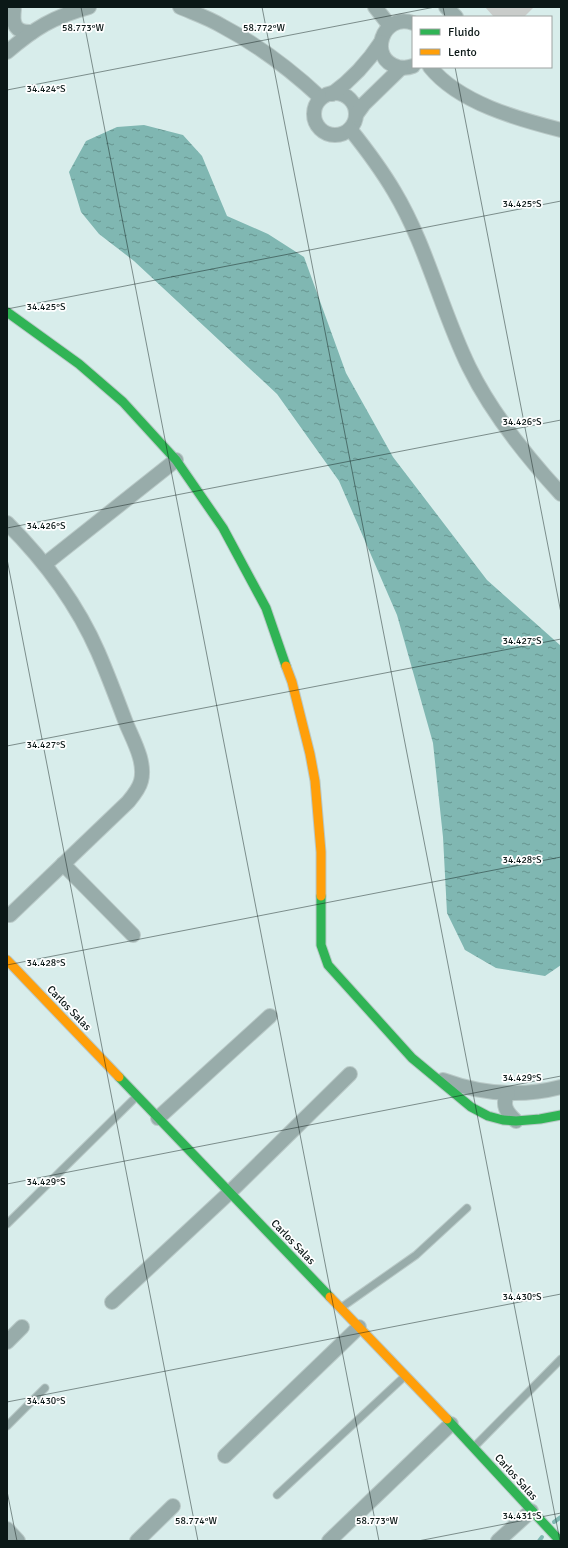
<svg xmlns="http://www.w3.org/2000/svg" width="568" height="1548" font-family="Signika,sans-serif">
<defs>
<pattern id="water-ripples" width="26" height="14" patternUnits="userSpaceOnUse"><rect width="26" height="14" fill="#80b7b2"/><path d="M2 4q2-2 4 0t4 0M15 11q2-2 4 0t4 0" fill="none" stroke="#679490"/></pattern>
</defs>
<rect width="100%" height="100%" fill="#d8edeb"/>
<!-- water -->
<path fill="url(#water-ripples)" d="M 144,125 L 183,135 L 202,156 L 227,216 L 268,234 L 304,257 L 346,373 L 393,457 L 487,580 L 561,646 L 561,965 L 545,976 L 496,968 L 465,950 L 447,913 L 443,837 L 433,743 L 397,615 L 339,481 L 277,394 L 134,261 L 99,234 L 81,212 L 69,172 L 86,141 L 117,127 Z"/>
<g fill="none" stroke-linecap="round" stroke-linejoin="round">
<!-- stream -->
<g stroke="#80b7b2" stroke-width="4">
<path d="M 554,1522 L 561,1517"/>
<path d="M 539,1541 L 542,1537"/>
</g>
</g>
<!-- building -->
<path fill="#c9ccca" d="M 485,7 L 534,7 L 524,17 L 494,17 Z"/>
<g fill="none" stroke-linecap="round" stroke-linejoin="round">
<defs>
<g id="lane">
<path d="M 7,1224 L 137,1096"/>
<path d="M 342,1307 L 416,1255 L 467,1208"/>
<path d="M 7,1426 L 45,1388"/>
<path d="M 475,1446 L 561,1359"/>
<path d="M 277,1495 L 405,1376"/>
</g>
<g id="street">
<path d="M 180,7 C 194,13 209,18 222,26 C 258,45 291,70 321,98"/>
<path d="M 375,7 L 390,26"/>
<path d="M 446,7 L 456,17"/>
<path d="M 14,9 C 12,24 15,33 32,32"/>
<path d="M 413,23 C 382,12 367,59 398,67 C 403,68 408,68 413,66"/>
<path d="M 7,52 C 35,28 53,17 89,7"/>
<path d="M 430,67 C 459,103 518,119 561,130"/>
<circle cx="335" cy="114" r="21"/>
<path d="M 332,94 C 351,80 368,62 381,42"/>
<path d="M 356,115 L 364,104 L 401,68"/>
<path d="M 350,129 C 366,149 381,169 394,191 C 427,246 441,310 469,367 C 492,414 526,456 561,494"/>
<path d="M 7,523 C 44,560 77,604 98,652 C 108,675 117,699 126,723 C 133,740 146,762 141,781 C 139,789 133,796 128,802 L 10,915 L 7,915"/>
<path d="M 45,564 L 176,460"/>
<path d="M 63,864 L 133,935"/>
<path d="M 443,1080 C 481,1094 522,1097 561,1087"/>
<path d="M 508,1093 C 501,1105 507,1113 516,1121"/>
<path d="M 158,1118 L 270,1016"/>
<path d="M 112,1302 L 229,1193 L 350,1074"/>
<path d="M 7,1342 L 22,1327"/>
<path d="M 225,1456 L 359,1327"/>
<path d="M 7,1529 L 18,1541"/>
<path d="M 137,1541 L 173,1506"/>
<path d="M 329,1541 L 451,1424"/>
<path d="M 498,1541 L 531,1511"/>
</g>
<g id="fast">
<path d="M 7,312 L 79,364 L 123,402 L 176,460 L 223,528 L 266,608 L 286,666"/>
<path d="M 321,896 L 321,945 L 328,965 L 412,1058 L 471,1107 L 488,1116 L 503,1120 L 516,1121 L 540,1119 L 561,1115"/>
<path d="M 119,1077 L 330,1297"/>
<path d="M 447,1419 L 560,1541"/>
</g>
<g id="slow">
<path d="M 286,666 L 292,682 L 310,754 L 315,781 L 321,852 L 321,896"/>
<path d="M 7,960 L 119,1077"/>
<path d="M 330,1297 L 447,1419"/>
</g>
</defs>
<!-- lane casing -->
<use href="#lane" stroke="#b9c9c7" stroke-width="9"/>
<!-- street casing -->
<use href="#street" stroke="#b9c9c7" stroke-width="16"/>
<!-- fast casing -->
<use href="#fast" stroke="#b9c9c7" stroke-width="11"/>
<!-- slow casing -->
<use href="#slow" stroke="#b9c9c7" stroke-width="11"/>
<!-- lane -->
<use href="#lane" stroke="#98acaa" stroke-width="7"/>
<!-- street -->
<use href="#street" stroke="#98acaa" stroke-width="14"/>
<!-- fast -->
<use href="#fast" stroke="#30b455" stroke-width="9"/>
<!-- slow -->
<use href="#slow" stroke="#ff9f0a" stroke-width="9"/>
</g>
<!-- ticks -->
<path fill="none" stroke="#0b1817" stroke-width="1" stroke-opacity="0.45" d="M 81,7 L 379,1541M 262,7 L 560,1541M 443,7 L 445,17M 455,67 L 561,613M 7,90 L 435,7M 7,309 L 561,201M 7,528 L 561,420M 7,559 L 198,1541M 7,746 L 561,639M 7,965 L 561,857M 7,1184 L 561,1076M 7,1402 L 561,1294M 7,1491 L 17,1541M 418,1541 L 561,1513"/>
<g text-anchor="middle" dominant-baseline="central" stroke-width="3.5" stroke-linejoin="round" paint-order="stroke">
<!-- street labels -->
<g font-size="11" fill="#0b1817" stroke="#fff">
<text transform="translate(69 1008) rotate(46)">Carlos Salas</text>
<text transform="translate(293 1242) rotate(46)">Carlos Salas</text>
<text transform="translate(516 1477) rotate(48)">Carlos Salas</text>
</g>
</g>
<g font-size="10" text-anchor="middle" fill="#0b1817" stroke="#fff" stroke-width="3.5" stroke-linejoin="round" paint-order="stroke">
<text x="83" y="31">58.773°W</text>
<text x="264" y="31">58.772°W</text>
<text x="46" y="92">34.424°S</text>
<text x="522" y="207">34.425°S</text>
<text x="46" y="310">34.425°S</text>
<text x="522" y="425">34.426°S</text>
<text x="46" y="529">34.426°S</text>
<text x="522" y="644">34.427°S</text>
<text x="46" y="748">34.427°S</text>
<text x="522" y="863">34.428°S</text>
<text x="46" y="966">34.428°S</text>
<text x="522" y="1081">34.429°S</text>
<text x="46" y="1185">34.429°S</text>
<text x="522" y="1300">34.430°S</text>
<text x="46" y="1404">34.430°S</text>
<text x="522" y="1519">34.431°S</text>
<text x="196" y="1524">58.774°W</text>
<text x="377" y="1524">58.773°W</text>
</g>
<!-- border -->
<rect width="568" height="1548" fill="none" stroke="#0b1817" stroke-width="16"/>
<!-- legend -->
<rect x="412" y="16" width="140" height="52" fill="#ffffff" stroke="#9da3a2"/>
<rect x="420" y="29" width="20" height="6" fill="#30b455" stroke="#9da3a2"/>
<text x="448" y="36" font-size="12" fill="#0b1817">Fluido</text>
<rect x="420" y="49" width="20" height="6" fill="#ff9f0a" stroke="#9da3a2"/>
<text x="448" y="56" font-size="12" fill="#0b1817">Lento</text>
</svg>
